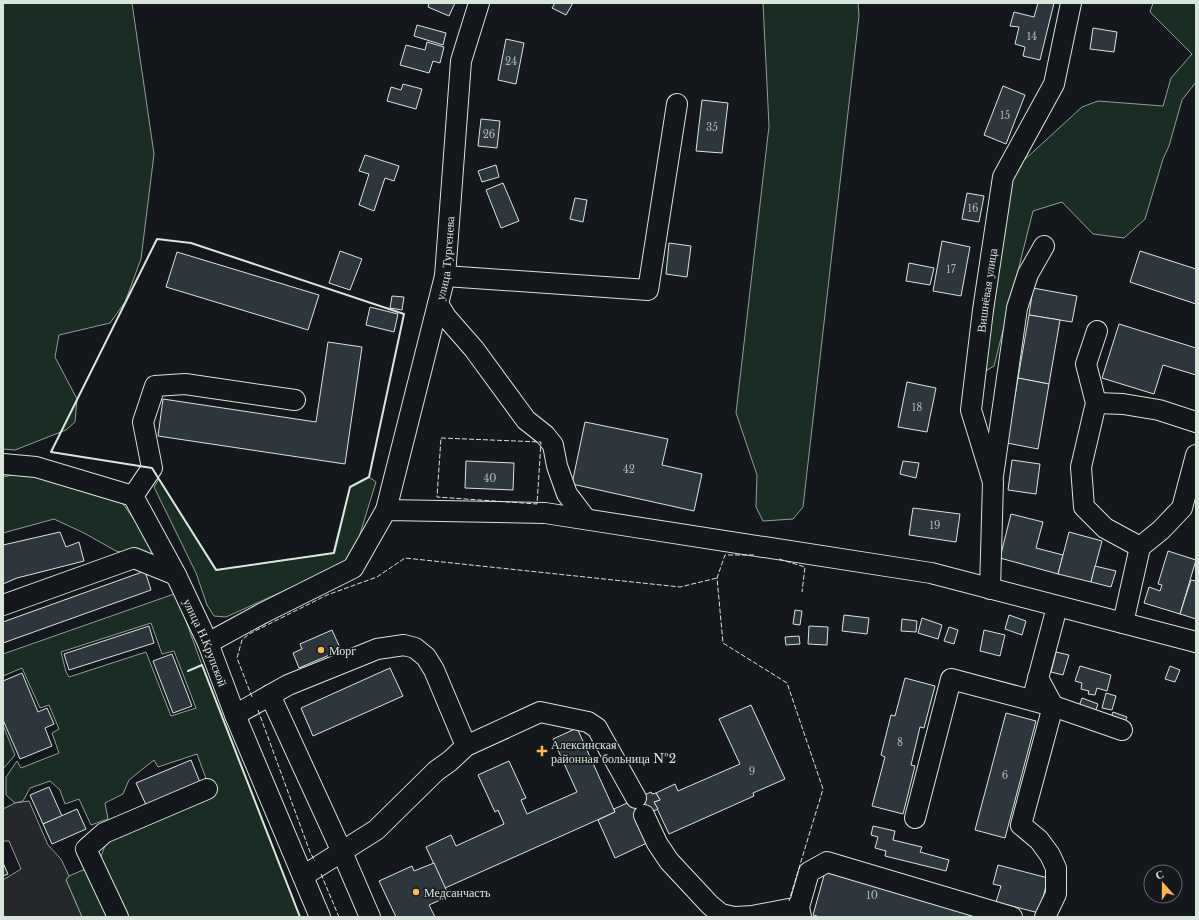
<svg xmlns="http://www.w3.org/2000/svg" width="1199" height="920" font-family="'Libre Baskerville',serif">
<rect width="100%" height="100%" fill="#14181c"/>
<!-- green -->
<g fill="#1a2d24" stroke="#939e99" fill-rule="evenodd">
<path d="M 3,3 L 132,3 L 154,154 L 141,259 L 125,302 L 110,323 L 59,335 L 55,357 L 77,399 L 75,422 L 66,430 L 15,450 L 3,449 Z"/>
<path d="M 763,3 L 858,3 L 859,16 L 803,507 L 793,519 L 763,521 L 756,507 L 757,475 L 736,413 L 769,126 Z"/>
<path d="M 1153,3 L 1196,3 L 1196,82 L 1182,100 L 1169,146 L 1163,159 L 1145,219 L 1124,238 L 1093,234 L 1062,202 L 1033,211 L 994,366 L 982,373 L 1010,173 L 1082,107 L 1098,101 L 1163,106 L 1171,78 L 1192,54 L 1150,12 Z"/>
<path d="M 21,473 L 56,481 L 106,497 L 123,504 L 143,532 L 156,559 L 116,551 L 84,533 L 54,519 L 3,533 L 3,477 Z"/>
<path d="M 369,477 L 376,482 L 352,560 L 226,617 L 214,616 L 207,605 L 196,573 L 154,487 L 159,479 L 217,570 L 333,553 L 350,487 Z"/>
<path d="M 174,594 L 183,613 L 202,665 L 300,917 L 122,917 L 100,859 L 108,838 L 212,795 L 197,754 L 158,767 L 154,760 L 129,780 L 123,794 L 105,803 L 108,819 L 91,825 L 79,799 L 65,804 L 60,790 L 50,781 L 30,788 L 23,801 L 15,803 L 6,795 L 6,777 L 17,761 L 21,768 L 59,753 L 52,733 L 59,729 L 49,705 L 40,708 L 22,668 L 3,676 L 3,654 ZM 151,623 L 162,654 L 174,651 L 196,708 L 171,716 L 146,652 L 69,677 L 66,672 L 61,652 Z"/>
<path d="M 3,725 L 15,755 L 3,769 Z"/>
<path d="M 90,867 L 113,917 L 82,917 L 66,880 L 69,876 Z"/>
</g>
<!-- parking -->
<path fill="#24282b" stroke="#939e99" d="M 29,801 L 48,845 L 61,859 L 69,876 L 66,880 L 82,917 L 3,917 L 3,880 L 21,869 L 9,841 L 3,841 L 3,809 L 15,803 Z"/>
<!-- building -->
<g fill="#2c363c" stroke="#d8e6dc">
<path d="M 429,3 L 455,3 L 449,16 L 428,7 Z"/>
<path d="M 555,3 L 573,3 L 566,15 L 552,8 Z"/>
<path d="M 1038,3 L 1054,3 L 1040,60 L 1023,56 L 1025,47 L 1015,44 L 1019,27 L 1010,26 L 1014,12 L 1034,17 Z"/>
<path d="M 417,25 L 446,33 L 443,45 L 414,36 Z"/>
<path d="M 1093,28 L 1117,32 L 1114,52 L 1090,49 Z"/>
<path d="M 506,39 L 524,43 L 516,84 L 498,80 Z"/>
<path d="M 427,42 L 444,47 L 440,63 L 433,61 L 429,73 L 400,65 L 406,45 L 425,50 Z"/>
<path d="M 403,84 L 422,89 L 416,109 L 387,101 L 391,87 L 401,90 Z"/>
<path d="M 1003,86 L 1025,95 L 1006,144 L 984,135 Z"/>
<path d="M 702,100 L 728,103 L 722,153 L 696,151 Z"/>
<path d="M 481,119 L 500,121 L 497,148 L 478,146 Z"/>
<path d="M 365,155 L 399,166 L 394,181 L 385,178 L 374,211 L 359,205 L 369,174 L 359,171 Z"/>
<path d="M 496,165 L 499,177 L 482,182 L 478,171 Z"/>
<path d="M 503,183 L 519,221 L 501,228 L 486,190 Z"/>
<path d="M 967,193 L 984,196 L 979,222 L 962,219 Z"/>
<path d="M 575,198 L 587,200 L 583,222 L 570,219 Z"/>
<path d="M 942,241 L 970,247 L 961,296 L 933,291 Z"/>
<path d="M 669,243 L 691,246 L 687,277 L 666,274 Z"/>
<path d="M 340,251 L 362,259 L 350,290 L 329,283 Z"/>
<path d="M 1140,251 L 1196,269 L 1196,304 L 1130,282 Z"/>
<path d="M 177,252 L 319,295 L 308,330 L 166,287 Z"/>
<path d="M 909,263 L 934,268 L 930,285 L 906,281 Z"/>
<path d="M 1033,288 L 1077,296 L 1072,322 L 1029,315 Z"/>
<path d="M 392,296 L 404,297 L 402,310 L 390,308 Z"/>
<path d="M 370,307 L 398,314 L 394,332 L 366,325 Z"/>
<path d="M 1029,315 L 1060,320 L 1049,384 L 1018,378 Z"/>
<path d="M 1119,324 L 1196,348 L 1196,375 L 1163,365 L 1154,394 L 1102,378 Z"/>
<path d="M 328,342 L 362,347 L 345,464 L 158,436 L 163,399 L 316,422 Z"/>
<path d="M 1018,378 L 1049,384 L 1038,449 L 1007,443 Z"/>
<path d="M 907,382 L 936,388 L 927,432 L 898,427 Z"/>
<path d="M 585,422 L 668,439 L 662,465 L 702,474 L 694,511 L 572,484 Z"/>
<path d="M 1012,460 L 1040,464 L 1036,494 L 1008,490 Z"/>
<path d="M 466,461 L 514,463 L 513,490 L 465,488 Z"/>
<path d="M 903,461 L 919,463 L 916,478 L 900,474 Z"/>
<path d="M 913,508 L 960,514 L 956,542 L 909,535 Z"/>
<path d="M 1011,514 L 1043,522 L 1036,548 L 1063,555 L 1058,574 L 1000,558 Z"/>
<path d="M 60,532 L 66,547 L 79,542 L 84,561 L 17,578 L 3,584 L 3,545 Z"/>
<path d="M 1069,532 L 1102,541 L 1091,582 L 1058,574 Z"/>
<path d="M 1168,551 L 1196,560 L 1180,614 L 1144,603 L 1149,587 L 1160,591 L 1162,585 L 1158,584 Z"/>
<path d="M 1095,566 L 1116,571 L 1111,587 L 1091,582 Z"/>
<path d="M 145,571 L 151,590 L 3,643 L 3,622 Z"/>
<path d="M 1191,580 L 1196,581 L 1196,619 L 1180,614 Z"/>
<path d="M 795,610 L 802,611 L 800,625 L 793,624 Z"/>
<path d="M 844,615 L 869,618 L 867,634 L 842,631 Z"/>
<path d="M 1009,615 L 1026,621 L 1022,635 L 1005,629 Z"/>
<path d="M 922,618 L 942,625 L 938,639 L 918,633 Z"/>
<path d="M 902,619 L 917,621 L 916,632 L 901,631 Z"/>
<path d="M 149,626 L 154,643 L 69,670 L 64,654 Z"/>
<path d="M 809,626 L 828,627 L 827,645 L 808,644 Z"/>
<path d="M 949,627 L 958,630 L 954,644 L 944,641 Z"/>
<path d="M 332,630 L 341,650 L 299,668 L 293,653 L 302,649 L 300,644 Z"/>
<path d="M 984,630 L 1005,635 L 1000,656 L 980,651 Z"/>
<path d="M 799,636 L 800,644 L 786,645 L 785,637 Z"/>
<path d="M 1056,652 L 1069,655 L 1063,675 L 1051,672 Z"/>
<path d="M 172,654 L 192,706 L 173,713 L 153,661 Z"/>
<path d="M 1080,666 L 1111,675 L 1107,691 L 1097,688 L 1095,695 L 1088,694 L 1089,691 L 1081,689 L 1082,683 L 1075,681 Z"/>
<path d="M 1170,666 L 1180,670 L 1175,682 L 1165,679 Z"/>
<path d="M 390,668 L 403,696 L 313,736 L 301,708 Z"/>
<path d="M 22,673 L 38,712 L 47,708 L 54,724 L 45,728 L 52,746 L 20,759 L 3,720 L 3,681 Z"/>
<path d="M 905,678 L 935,686 L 924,728 L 920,727 L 911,765 L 915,766 L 903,814 L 872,806 L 885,757 L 881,755 L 891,715 L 895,716 Z"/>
<path d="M 1106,693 L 1116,696 L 1112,710 L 1102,708 Z"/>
<path d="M 1082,698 L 1098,704 L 1094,715 L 1078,709 Z"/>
<path d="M 751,705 L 785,779 L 753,793 L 754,796 L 669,834 L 654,802 L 660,800 L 656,793 L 675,784 L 678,791 L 740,764 L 719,719 Z"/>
<path d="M 1113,712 L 1127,717 L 1124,724 L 1110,720 Z"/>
<path d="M 1006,713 L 1036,721 L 1005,838 L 975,830 Z"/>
<path d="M 577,728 L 615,812 L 445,888 L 426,847 L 451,835 L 456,846 L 504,824 L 498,810 L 495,812 L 478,775 L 509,761 L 526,798 L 521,800 L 527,814 L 577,792 L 553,739 Z"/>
<path d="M 191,760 L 201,785 L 147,807 L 136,783 Z"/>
<path d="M 49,787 L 62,816 L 43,824 L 30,795 Z"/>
<path d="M 651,792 L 652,794 L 656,793 L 660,800 L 654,802 L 658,809 L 638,818 L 649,842 L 615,858 L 598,820 L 615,812 L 614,809 Z"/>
<path d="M 77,809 L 86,829 L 52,844 L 43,824 Z"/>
<path d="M 873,826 L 895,831 L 893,840 L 922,847 L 920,852 L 949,860 L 946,871 L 885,856 L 886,851 L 875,848 L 878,837 L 871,835 Z"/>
<path d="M 3,863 L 8,874 L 3,876 Z"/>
<path d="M 434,863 L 449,896 L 429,905 L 435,917 L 396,917 L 379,881 L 412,866 L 414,871 Z"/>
<path d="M 998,865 L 1048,878 L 1039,913 L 996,902 L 1001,886 L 993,884 Z"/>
<path d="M 825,872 L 984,917 L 820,917 L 813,915 Z"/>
</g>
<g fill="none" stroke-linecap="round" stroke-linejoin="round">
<defs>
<g id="minor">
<path d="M 445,276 L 648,290 L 677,104"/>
<path d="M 438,304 L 446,317 L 474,349 L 526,420 L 545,435 L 553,445 L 557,466 L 567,494 L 586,519"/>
<path d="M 1097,331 L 1086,364 L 1096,403 L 1081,467 L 1084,507 L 1105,528 L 1140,547"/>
<path d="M 1096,403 L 1123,404 L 1159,410 L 1196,422"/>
<path id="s1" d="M 3,464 L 36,467 L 133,496 L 176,575 L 208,643 L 235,715 L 320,917"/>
<path d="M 993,476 L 1017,308 L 1028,274 L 1044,246"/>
<path d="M 133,496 L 152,468 L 143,422 L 155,386 L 185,384 L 295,400"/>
<path id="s2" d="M 386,510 L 445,276 L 461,61 L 479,3"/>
<path id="s3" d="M 990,589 L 993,482 L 971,410 L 983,310 L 1003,177 L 1054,84 L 1071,3"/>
<path d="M 3,605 L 134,558 L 176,575"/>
<path d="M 1123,623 L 1140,547 L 1161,530 L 1182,508 L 1196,455"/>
<path d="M 208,643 L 263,613 L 353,568 L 386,510 L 545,513 L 931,573 L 1196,642"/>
<path d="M 1038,678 L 1053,706 L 1021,825 L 1039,840 L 1050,855 L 1056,868 L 1056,894 L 1045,917"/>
<path d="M 1035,690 L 1057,607"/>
<path d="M 270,695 L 342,852 L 370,917"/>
<path d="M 235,715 L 288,685 L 377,649 L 404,645 L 415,648 L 426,657 L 434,670 L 466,746"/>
<path d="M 644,815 L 657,843 L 669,861 L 710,905 L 721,914 L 734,917"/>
<path d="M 915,818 L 951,679 L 1053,706 L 1122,730"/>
<path d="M 303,876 L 376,830 L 436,771 L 450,761 L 466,746 L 540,712 L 588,722 L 597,728 L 636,798"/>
<path d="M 118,917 L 86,849 L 104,833 L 207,789"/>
<path d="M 736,917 L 752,916 L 799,907"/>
<path d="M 801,917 L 799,907 L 809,872 L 827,862 L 1012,917"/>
</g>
</defs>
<!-- minor casing -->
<use href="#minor" stroke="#d8e6dc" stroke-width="22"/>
<!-- minor -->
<use href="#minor" stroke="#14181c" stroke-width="20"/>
<!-- fence -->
<g stroke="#d8e6dc" stroke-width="1" stroke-dasharray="5 2" stroke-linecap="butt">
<path d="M 441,438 L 541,442 L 537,504 L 437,497 Z"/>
<path d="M 754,555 L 725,555 L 717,578 L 723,643 L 787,683 L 823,789 L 789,901"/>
<path d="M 779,559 L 805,567 L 802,592"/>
<path d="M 252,697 L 237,658 L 242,640 L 249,634 L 327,595 L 377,577 L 405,558 L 680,587 L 717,578"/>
<path d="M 258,710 L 310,852 L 315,861"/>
<path d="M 321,874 L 339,917"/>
</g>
<!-- wall -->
<g stroke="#d8e6dc" stroke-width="2">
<path d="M 157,239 L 191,243 L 404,314 L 369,477 L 350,487 L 334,553 L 216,570 L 152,468 L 51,452 Z"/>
<path d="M 188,671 L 202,665 L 300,917"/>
</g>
</g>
<!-- markers -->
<g fill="#ffb74d" stroke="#14181c" stroke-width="1.5">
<circle cx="321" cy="650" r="4"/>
<path d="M540 745h4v4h4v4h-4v4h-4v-4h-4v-4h4z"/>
<circle cx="416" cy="892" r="4"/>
</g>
<g text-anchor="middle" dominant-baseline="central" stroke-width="3" stroke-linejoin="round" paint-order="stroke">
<!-- number labels -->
<g font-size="10" fill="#adbab4">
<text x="1032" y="36">14</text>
<text x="511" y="61">24</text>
<text x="1005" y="115">15</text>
<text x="712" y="127">35</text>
<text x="489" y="134">26</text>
<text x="973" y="208">16</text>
<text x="951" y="269">17</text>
<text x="917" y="407">18</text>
<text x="629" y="469">42</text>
<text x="490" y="478">40</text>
<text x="935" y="525">19</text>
<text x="900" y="742">8</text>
<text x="752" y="771">9</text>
<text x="1005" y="775">6</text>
<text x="872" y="895">10</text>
</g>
<!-- street labels -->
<g font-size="12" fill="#d8e6dc" stroke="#14181c">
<text stroke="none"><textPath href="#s2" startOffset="259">улица Тургенева</textPath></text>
<text stroke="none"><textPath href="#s3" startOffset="303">Вишнёвая улица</textPath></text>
<text stroke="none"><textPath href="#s1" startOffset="298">улица Н.Крупской</textPath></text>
</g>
<!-- poi labels -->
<g font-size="12" fill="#d8e6dc" stroke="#14181c" text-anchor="start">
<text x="329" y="650">Морг</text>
<text x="551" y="744">Алексинская<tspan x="551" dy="14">районная больница №2</tspan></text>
<text x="424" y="892">Медсанчасть</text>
</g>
</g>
<!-- border -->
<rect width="1199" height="920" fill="none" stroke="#d8e6dc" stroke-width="8"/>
<!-- north arrow -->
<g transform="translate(1163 884) rotate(339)"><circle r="19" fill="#14181c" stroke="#626a69"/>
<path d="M0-3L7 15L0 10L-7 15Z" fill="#ffb74d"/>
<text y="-6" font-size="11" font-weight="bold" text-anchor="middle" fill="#d8e6dc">С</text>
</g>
</svg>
